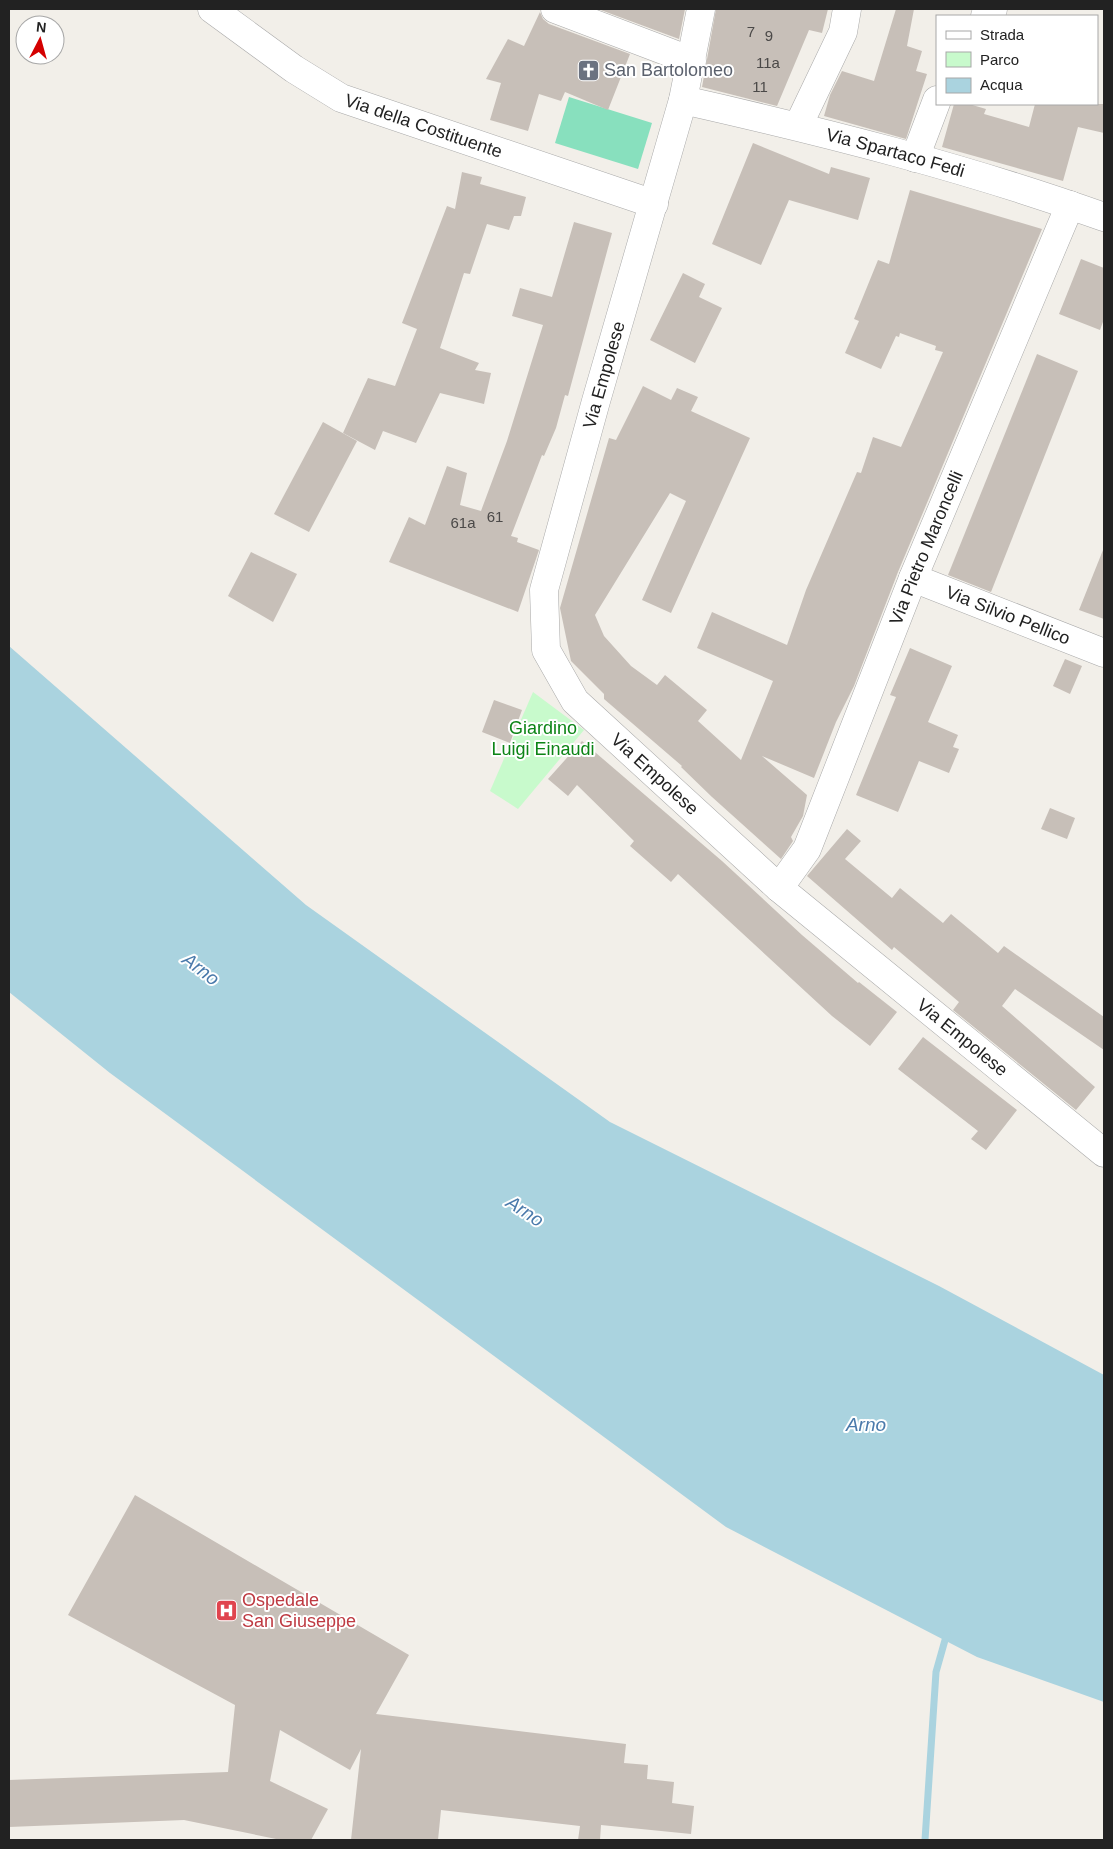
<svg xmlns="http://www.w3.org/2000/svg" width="1113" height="1849" font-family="Arial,sans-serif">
<rect width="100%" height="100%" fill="#f2efe9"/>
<!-- park -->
<path fill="#c8facc" d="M 533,692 L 584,730 L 518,809 L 490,791 Z"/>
<!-- pitch -->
<path fill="#88e0be" d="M 569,97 L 652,123 L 638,169 L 555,143 Z"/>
<!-- water -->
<path fill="#aad3df" d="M 9,646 L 306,905 L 610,1122 L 939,1286 L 1104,1375 L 1104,1702 L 977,1657 L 726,1527 L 110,1073 L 9,992 Z"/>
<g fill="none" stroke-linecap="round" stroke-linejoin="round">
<!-- stream -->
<path stroke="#aad3df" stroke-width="7" d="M 925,1840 L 936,1672 L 947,1633"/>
</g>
<!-- building -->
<g fill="#c7bfb8">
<path d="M 598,9 L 685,9 L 679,39 Z"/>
<path d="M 716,9 L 828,9 L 822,33 L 809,30 L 777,106 L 702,87 Z"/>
<path d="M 896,9 L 914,9 L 907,46 L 922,51 L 916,71 L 927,74 L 906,139 L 824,116 L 830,95 L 842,71 L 874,81 Z"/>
<path d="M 540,12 L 543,19 L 549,24 L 630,54 L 608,110 L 565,92 L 561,101 L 539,94 L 528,131 L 490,120 L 501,83 L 486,79 L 508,39 L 524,46 Z"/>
<path d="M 954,104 L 969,104 L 986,109 L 984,114 L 1029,127 L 1035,104 L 1104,104 L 1104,133 L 1078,127 L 1063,181 L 942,147 Z"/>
<path d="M 753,143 L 829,174 L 831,167 L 870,178 L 858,220 L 789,200 L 761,265 L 712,244 Z"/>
<path d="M 462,172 L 482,177 L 480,184 L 526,197 L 521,216 L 514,216 L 509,230 L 487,224 L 470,274 L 464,273 L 440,348 L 479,363 L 475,370 L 491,373 L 484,404 L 440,393 L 416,443 L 383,431 L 375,450 L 343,433 L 368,378 L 395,386 L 417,329 L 402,323 L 447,206 L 455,209 Z"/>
<path d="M 910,190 L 1042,229 L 898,572 L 854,686 L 836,722 L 814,778 L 762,756 L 807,795 L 803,816 L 791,837 L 793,841 L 781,859 L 712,797 L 681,767 L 682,766 L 604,699 L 604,694 L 571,661 L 560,608 L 609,438 L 616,440 L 643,386 L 671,400 L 677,388 L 698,397 L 691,411 L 750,438 L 671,613 L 642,600 L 686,501 L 670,493 L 595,615 L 604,636 L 631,666 L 657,685 L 665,675 L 707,710 L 698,721 L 741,760 L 773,681 L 697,648 L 712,612 L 787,645 L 806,590 L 857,472 L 861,473 L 873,437 L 901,447 L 943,352 L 935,350 L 936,346 L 900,333 L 899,337 L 896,336 L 881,369 L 845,353 L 859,321 L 854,319 L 878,260 L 889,264 Z"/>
<path d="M 574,222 L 612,233 L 568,396 L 565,395 L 556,428 L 544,456 L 542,455 L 511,536 L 518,538 L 517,542 L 539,550 L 518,612 L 389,562 L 409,517 L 425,525 L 447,466 L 467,473 L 460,505 L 481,511 L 507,441 L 543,325 L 512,316 L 520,288 L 552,297 Z"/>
<path d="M 1081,259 L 1104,268 L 1104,319 L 1100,330 L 1059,314 Z"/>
<path d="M 683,273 L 705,284 L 699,297 L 722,308 L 695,363 L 650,340 Z"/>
<path d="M 1037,354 L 1078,371 L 991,592 L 948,575 Z"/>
<path d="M 323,422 L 357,441 L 309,532 L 274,514 Z"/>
<path d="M 1103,550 L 1104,550 L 1104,619 L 1079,610 Z"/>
<path d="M 251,552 L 297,574 L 273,622 L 228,596 Z"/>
<path d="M 910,648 L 952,666 L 928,722 L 958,735 L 953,747 L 959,749 L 949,773 L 919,761 L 898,812 L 856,795 L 896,697 L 890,695 Z"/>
<path d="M 1065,659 L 1082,666 L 1070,694 L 1053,686 Z"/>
<path d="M 494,700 L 522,710 L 510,743 L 482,732 Z"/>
<path d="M 582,741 L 722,861 L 802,935 L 858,983 L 859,982 L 897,1012 L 870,1046 L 832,1016 L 678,874 L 671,882 L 630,846 L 634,841 L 577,785 L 568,796 L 548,779 Z"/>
<path d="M 1050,808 L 1075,818 L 1067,839 L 1041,829 Z"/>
<path d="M 847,829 L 861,841 L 845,859 L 892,898 L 900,888 L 943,923 L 951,914 L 998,953 L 1004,946 L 1104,1017 L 1104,1050 L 1015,989 L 1002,1006 L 1095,1087 L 1076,1110 L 953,1010 L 959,1002 L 894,947 L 892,950 L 807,876 Z"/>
<path d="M 923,1037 L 1017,1110 L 986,1150 L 971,1139 L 978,1131 L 898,1069 Z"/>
<path d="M 135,1495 L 409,1655 L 376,1714 L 626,1744 L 624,1763 L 648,1765 L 647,1779 L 674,1782 L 672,1803 L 694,1806 L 691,1834 L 601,1825 L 600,1840 L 578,1840 L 580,1826 L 441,1810 L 438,1840 L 351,1840 L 361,1749 L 350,1770 L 280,1730 L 270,1781 L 328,1809 L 311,1840 L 281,1840 L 184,1820 L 9,1827 L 9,1780 L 228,1772 L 235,1705 L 68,1615 Z"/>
</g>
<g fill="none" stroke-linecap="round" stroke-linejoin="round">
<defs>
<g id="minor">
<path id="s1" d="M 212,9 L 294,69 L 341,98 L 654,204"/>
<path d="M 555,9 L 692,61"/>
<path id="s2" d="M 701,9 L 683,100 L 596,401 L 544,590 L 546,650 L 575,701 L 779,888 L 1104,1153"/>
<path d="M 985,16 L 993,9"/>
<path id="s3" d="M 683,100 C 825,132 967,168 1104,217"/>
<path d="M 798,126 L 843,32 L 847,9"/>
<path d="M 915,158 L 937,100"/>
<path id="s4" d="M 913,578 L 1104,653"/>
<path id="s5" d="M 779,888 L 807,849 L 913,578 L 1070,205"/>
</g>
</defs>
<!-- minor casing -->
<use href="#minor" stroke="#a9a9a9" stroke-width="29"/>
<!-- minor -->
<use href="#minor" stroke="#fff" stroke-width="28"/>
</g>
<!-- icons -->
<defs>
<symbol id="church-square" viewBox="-11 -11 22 22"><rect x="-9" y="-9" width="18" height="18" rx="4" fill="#6b7280" stroke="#fff"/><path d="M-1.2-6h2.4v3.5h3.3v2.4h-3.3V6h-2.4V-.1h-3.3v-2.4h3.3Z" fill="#fff"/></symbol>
<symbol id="hospital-square" viewBox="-11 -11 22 22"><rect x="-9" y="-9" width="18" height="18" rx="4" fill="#e0444e" stroke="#fff"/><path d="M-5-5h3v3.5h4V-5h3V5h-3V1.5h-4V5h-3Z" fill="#fff"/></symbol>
</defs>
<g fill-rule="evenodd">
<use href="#church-square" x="576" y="58" width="25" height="25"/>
<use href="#hospital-square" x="214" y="1598" width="25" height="25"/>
</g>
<g text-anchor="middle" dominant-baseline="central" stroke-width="4" stroke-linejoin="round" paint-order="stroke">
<!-- number labels -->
<g font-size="15" fill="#4b4948">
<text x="751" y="31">7</text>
<text x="769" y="35">9</text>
<text x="768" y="62">11a</text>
<text x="760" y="86">11</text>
<text x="495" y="516">61</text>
<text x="463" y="522">61a</text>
</g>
<!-- worship labels -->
<g font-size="18" fill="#5b616d" stroke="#fff" text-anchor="start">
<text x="604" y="70">San Bartolomeo</text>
</g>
<!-- street labels -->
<g font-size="18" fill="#222" stroke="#fff">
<text stroke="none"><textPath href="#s1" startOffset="244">Via della Costituente</textPath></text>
<text stroke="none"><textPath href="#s3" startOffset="219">Via Spartaco Fedi</textPath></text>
<text transform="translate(604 375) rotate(-74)">Via Empolese</text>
<text stroke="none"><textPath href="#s5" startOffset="372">Via Pietro Maroncelli</textPath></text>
<text stroke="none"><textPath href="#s4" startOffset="102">Via Silvio Pellico</textPath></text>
<text stroke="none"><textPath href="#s2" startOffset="829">Via Empolese</textPath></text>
<text stroke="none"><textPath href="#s2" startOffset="1234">Via Empolese</textPath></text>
</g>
<!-- park labels -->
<g font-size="18" fill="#0c8416" stroke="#fff">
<text x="543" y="728">Giardino<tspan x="543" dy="21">Luigi Einaudi</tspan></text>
</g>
<!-- health labels -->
<g font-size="18" fill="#be3a42" stroke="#fff" text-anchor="start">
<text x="242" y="1600">Ospedale<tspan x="242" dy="21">San Giuseppe</tspan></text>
</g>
<!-- water labels -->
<g font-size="19" font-style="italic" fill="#4a7aab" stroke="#fff">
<text transform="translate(201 969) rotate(37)">Arno</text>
<text transform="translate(525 1211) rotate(33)">Arno</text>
<text x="866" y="1424">Arno</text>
</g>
</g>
<!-- border -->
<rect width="1113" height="1849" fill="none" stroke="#222222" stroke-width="20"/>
<!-- legend -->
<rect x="936" y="15" width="162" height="90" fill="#ffffff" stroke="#a7a7a7"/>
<rect x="946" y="31" width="25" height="8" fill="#ffffff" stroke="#a7a7a7"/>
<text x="980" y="40" font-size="15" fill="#222222">Strada</text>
<rect x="946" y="52" width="25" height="15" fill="#c8facc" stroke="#a7a7a7"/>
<text x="980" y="65" font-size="15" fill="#222222">Parco</text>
<rect x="946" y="78" width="25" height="15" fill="#aad3df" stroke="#a7a7a7"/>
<text x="980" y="90" font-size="15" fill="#222222">Acqua</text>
<!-- north arrow -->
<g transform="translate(40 40) rotate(6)"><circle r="24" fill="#ffffff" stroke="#a7a7a7"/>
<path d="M0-4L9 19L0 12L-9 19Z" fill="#d40000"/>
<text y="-8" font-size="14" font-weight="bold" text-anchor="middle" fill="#222222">N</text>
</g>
</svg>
